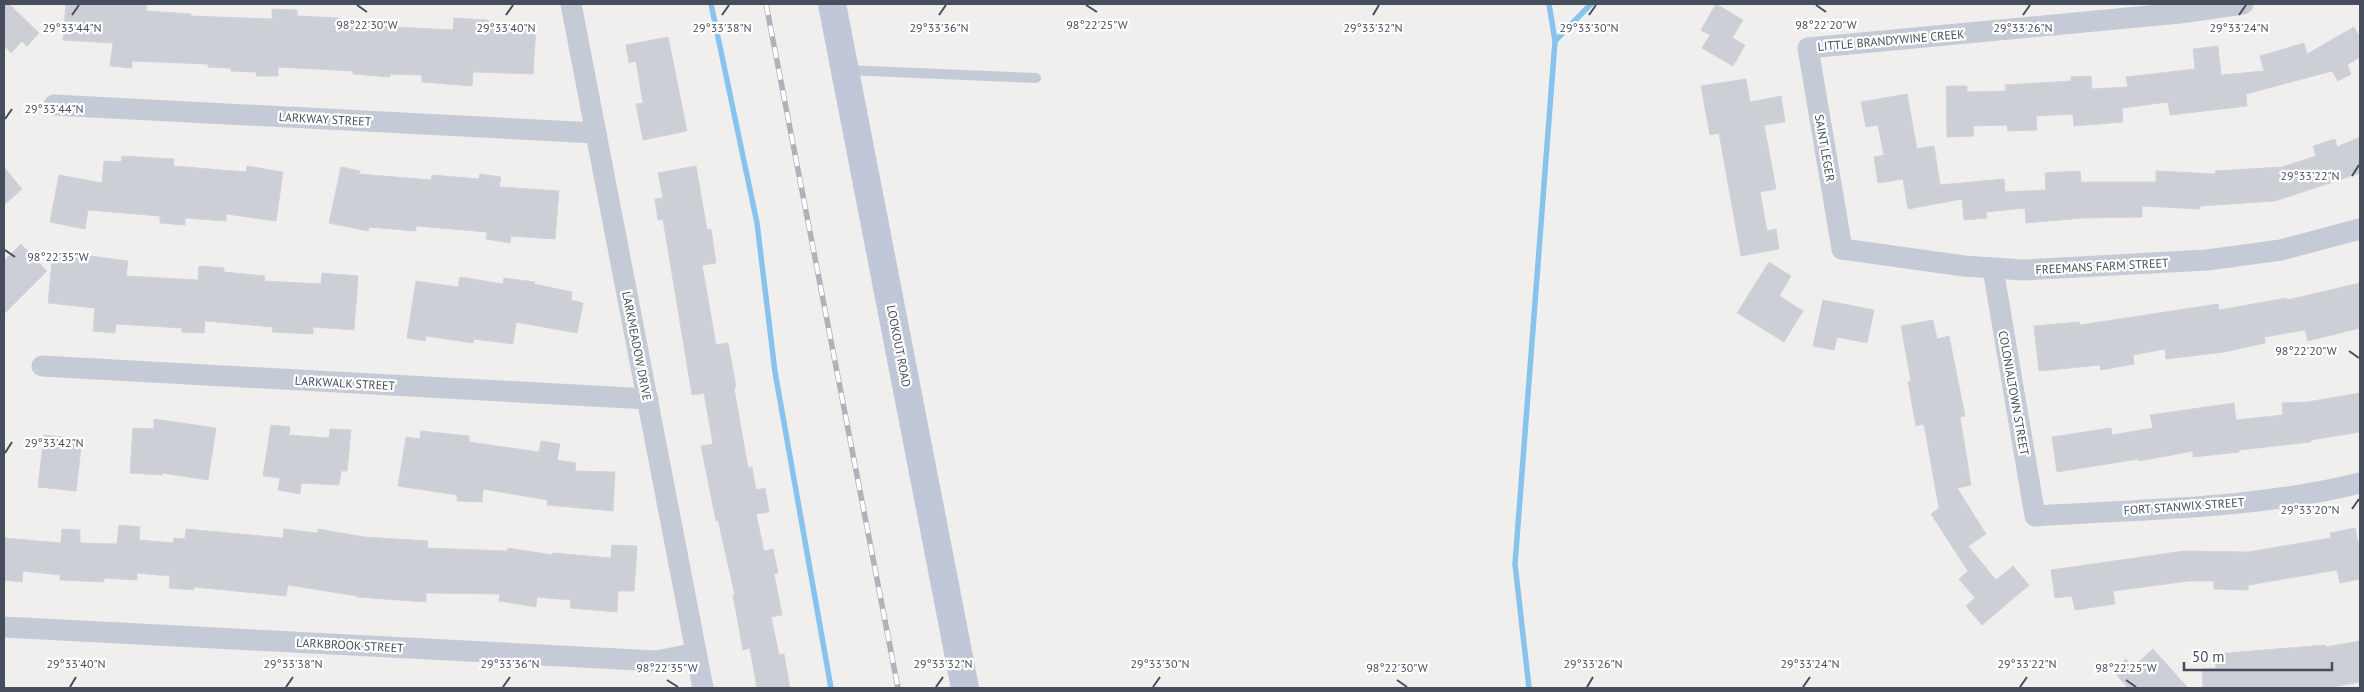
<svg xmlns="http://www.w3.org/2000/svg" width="2364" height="692" font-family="'PT Sans',sans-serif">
<rect width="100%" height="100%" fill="#f1efee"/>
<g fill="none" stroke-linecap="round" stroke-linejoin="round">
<!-- stream -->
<g stroke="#88c3ed" stroke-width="5.5">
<path d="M 711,4 L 757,223 L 775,372 L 831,688"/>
<path d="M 1555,41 L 1591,4"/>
<path d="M 1529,688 L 1515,564 L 1555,41 L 1549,4"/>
</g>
</g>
<!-- building -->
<g fill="#cdcfd6" stroke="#d2d3da">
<path d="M 4,4 L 9,4 L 39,33 L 27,46 L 22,41 L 11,53 L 4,45 Z"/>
<path d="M 66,4 L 147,4 L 146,11 L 191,14 L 191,16 L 272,19 L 272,9 L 297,10 L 297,16 L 339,18 L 338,22 L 395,27 L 453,30 L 454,18 L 488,20 L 488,24 L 536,27 L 533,74 L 473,72 L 472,86 L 422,82 L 422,75 L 390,74 L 390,77 L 353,74 L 353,71 L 278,67 L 278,76 L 256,76 L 257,72 L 231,71 L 231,68 L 208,67 L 208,64 L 132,61 L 132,68 L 110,66 L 113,43 L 63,40 Z"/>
<path d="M 1716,4 L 1743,20 L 1732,38 L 1745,45 L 1733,66 L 1702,48 L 1710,35 L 1701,30 Z"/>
<path d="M 2354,27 L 2360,38 L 2360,57 L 2347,65 L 2351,74 L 2338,81 L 2332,71 L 2246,94 L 2247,106 L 2170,115 L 2168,102 L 2122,108 L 2123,122 L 2074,126 L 2073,114 L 2036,116 L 2037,130 L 2008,131 L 2007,125 L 1973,126 L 1974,136 L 1947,137 L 1946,86 L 1967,86 L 1967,92 L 2006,91 L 2005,85 L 2071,81 L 2071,77 L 2091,76 L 2092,89 L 2128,87 L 2126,77 L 2195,69 L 2193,49 L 2218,46 L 2221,75 L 2264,71 L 2260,56 L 2304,43 L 2307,54 Z"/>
<path d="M 668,37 L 687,131 L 643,140 L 636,104 L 643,103 L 636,61 L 629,63 L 626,45 Z"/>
<path d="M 1746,79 L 1750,102 L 1781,96 L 1785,122 L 1764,125 L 1776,189 L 1760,192 L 1767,231 L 1776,229 L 1779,249 L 1741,256 L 1719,133 L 1710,135 L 1701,86 Z"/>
<path d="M 1907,94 L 1917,149 L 1934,146 L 1940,185 L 2004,179 L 2005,192 L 2046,190 L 2045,173 L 2080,171 L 2081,182 L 2156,182 L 2156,171 L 2216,174 L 2215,171 L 2282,167 L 2316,156 L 2313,146 L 2335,139 L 2337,147 L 2360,137 L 2360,173 L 2275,201 L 2200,206 L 2200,209 L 2142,206 L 2142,217 L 2083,218 L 2026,223 L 2025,208 L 1986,212 L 1987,218 L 1964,220 L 1962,199 L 1908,209 L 1903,179 L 1878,183 L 1874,157 L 1884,155 L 1878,125 L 1866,127 L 1861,102 Z"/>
<path d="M 122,156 L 174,159 L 173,166 L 246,172 L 247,166 L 283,172 L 276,221 L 226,214 L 226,221 L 185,218 L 185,225 L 160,223 L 160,216 L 88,210 L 85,229 L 50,222 L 59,175 L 102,183 L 104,161 L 121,162 Z"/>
<path d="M 696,166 L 707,230 L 711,229 L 716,263 L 702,265 L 716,345 L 728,343 L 736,387 L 734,388 L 748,468 L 752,467 L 756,490 L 765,488 L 769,512 L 756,514 L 764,551 L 773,549 L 778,573 L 774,574 L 782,615 L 771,617 L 779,655 L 784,654 L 790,688 L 757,688 L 750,648 L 743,650 L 733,595 L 735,595 L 718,520 L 716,521 L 701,446 L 713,444 L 704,393 L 692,395 L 663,219 L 658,220 L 655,199 L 663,198 L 658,173 Z"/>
<path d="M 4,167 L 22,189 L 4,205 Z"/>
<path d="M 341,167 L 360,171 L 359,174 L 431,180 L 432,175 L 479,179 L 480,174 L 501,177 L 499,187 L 559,191 L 555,239 L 511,236 L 510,243 L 486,239 L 487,232 L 416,226 L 416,231 L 369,227 L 368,231 L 329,223 Z"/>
<path d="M 21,244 L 47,271 L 4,314 L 4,261 Z"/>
<path d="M 53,251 L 128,261 L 126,276 L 198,280 L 199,266 L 224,268 L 224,272 L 265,276 L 264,281 L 321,284 L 322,273 L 358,276 L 354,330 L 313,327 L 313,334 L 272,332 L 273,327 L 205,321 L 204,333 L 182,332 L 182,328 L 116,324 L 115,333 L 93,331 L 95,308 L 48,303 Z"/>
<path d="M 1769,262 L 1791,276 L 1779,296 L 1803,311 L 1784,342 L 1737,313 Z"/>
<path d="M 460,277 L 503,284 L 504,278 L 535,282 L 534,284 L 572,292 L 571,300 L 583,303 L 577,333 L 516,322 L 513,344 L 474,339 L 473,343 L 426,336 L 425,341 L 407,338 L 416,281 L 458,287 Z"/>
<path d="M 2360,283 L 2360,328 L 2308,341 L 2305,330 L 2264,337 L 2265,343 L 2224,352 L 2166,359 L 2165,349 L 2133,355 L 2134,364 L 2101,370 L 2100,365 L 2039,371 L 2034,326 L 2079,322 L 2080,325 L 2218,304 L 2219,310 L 2287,298 L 2287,300 Z"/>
<path d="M 1823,300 L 1874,310 L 1867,343 L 1837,337 L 1834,350 L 1813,346 Z"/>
<path d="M 1933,320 L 1937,339 L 1949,336 L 1965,416 L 1960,417 L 1971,485 L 1957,488 L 1986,534 L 1968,546 L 1996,580 L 2013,566 L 2029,585 L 1982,625 L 1966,606 L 1975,598 L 1959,579 L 1968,571 L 1931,514 L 1939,508 L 1924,424 L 1916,426 L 1908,382 L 1911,381 L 1901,326 Z"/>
<path d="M 2360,393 L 2360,432 L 2311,440 L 2311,442 L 2239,450 L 2239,452 L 2193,457 L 2193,451 L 2139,461 L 2138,459 L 2057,472 L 2052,437 L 2111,428 L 2112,435 L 2153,428 L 2150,415 L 2234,403 L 2236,420 L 2283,415 L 2282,403 L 2307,402 Z"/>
<path d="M 154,419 L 216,428 L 208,480 L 162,473 L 162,475 L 130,473 L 133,428 L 154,429 Z"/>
<path d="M 271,425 L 290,427 L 289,435 L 329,438 L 330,429 L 351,430 L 347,471 L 341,471 L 339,485 L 301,483 L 300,494 L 278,490 L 280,478 L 263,476 Z"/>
<path d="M 421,431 L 469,436 L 469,442 L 539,452 L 541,441 L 560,444 L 557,460 L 576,463 L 575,471 L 615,472 L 613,511 L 547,505 L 548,500 L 483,489 L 482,502 L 457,501 L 457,495 L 398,486 L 406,437 L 420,439 Z"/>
<path d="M 44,435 L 82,439 L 76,491 L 38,487 Z"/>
<path d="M 119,525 L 140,527 L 139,540 L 173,543 L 174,538 L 185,539 L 186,529 L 283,538 L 284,529 L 317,533 L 318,529 L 364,537 L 428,541 L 427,548 L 507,551 L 508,548 L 552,555 L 552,553 L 611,558 L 612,545 L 637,546 L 634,591 L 618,591 L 617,612 L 570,608 L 571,600 L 537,597 L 536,607 L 499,601 L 500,594 L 426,593 L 426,602 L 357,597 L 357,596 L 288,585 L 286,596 L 194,587 L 194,590 L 169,588 L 170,576 L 137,573 L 137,580 L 104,578 L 104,582 L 60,580 L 60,575 L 23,571 L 22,582 L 4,580 L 4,538 L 61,543 L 62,529 L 80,530 L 80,543 L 117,544 Z"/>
<path d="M 2355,528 L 2358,543 L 2360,543 L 2360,579 L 2340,583 L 2337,570 L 2248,585 L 2248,590 L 2214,589 L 2214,581 L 2189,581 L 2113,591 L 2115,604 L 2075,610 L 2072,596 L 2055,598 L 2051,570 L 2184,551 L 2248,552 L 2331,538 L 2330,533 Z"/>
<path d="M 2360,641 L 2360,682 L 2326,688 L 2203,688 L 2202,669 L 2216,668 L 2215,654 L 2325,645 L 2326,647 Z"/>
<path d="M 2153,649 L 2188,688 L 2128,688 L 2113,671 L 2126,659 L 2133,667 Z"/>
</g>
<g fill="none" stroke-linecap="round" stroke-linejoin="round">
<!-- lane -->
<path stroke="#c4cad6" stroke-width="10" d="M 846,70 L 1036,78"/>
<!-- street -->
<g stroke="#c4cad6" stroke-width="21">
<path d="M 571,4 L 703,688"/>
<path d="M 2243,4 L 2180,13 L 1808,48 L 1842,249 L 1964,266 L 2023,270 L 2207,260 L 2281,250 L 2360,229"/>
<path d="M 54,105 L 596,133"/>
<path d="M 1993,269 L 2035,516 C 2143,509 2255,509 2360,483"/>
<path d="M 42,366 L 648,399"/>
<path d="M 4,627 L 657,661 L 696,653"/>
</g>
<!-- secondary -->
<path stroke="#c0c7d8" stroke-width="28" d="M 832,4 L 965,688"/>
<defs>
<path id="rail" d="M 766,4 L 898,688"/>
</defs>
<!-- rail casing -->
<use href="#rail" stroke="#b0b2b9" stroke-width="5.5"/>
<!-- rail -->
<use href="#rail" stroke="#fff" stroke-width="4" stroke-dasharray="11" stroke-linecap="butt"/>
</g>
<!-- ticks -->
<path fill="none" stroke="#464d5c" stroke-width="2" d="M 357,5 L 367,12M 1086,5 L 1097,12M 1816,5 L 1826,12M 72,15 L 79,5M 506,15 L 513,5M 722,15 L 729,5M 939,15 L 946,5M 1373,15 L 1379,5M 1589,15 L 1596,5M 2023,15 L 2030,5M 2239,15 L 2246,5M 5,119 L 12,109M 2352,176 L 2359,165M 5,250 L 15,257M 2349,351 L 2359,358M 5,453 L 12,442M 2352,509 L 2359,499M 667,680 L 678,687M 1397,680 L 1407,687M 2126,680 L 2136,687M 70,687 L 76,677M 286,687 L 293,677M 503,687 L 510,677M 936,687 L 943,677M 1153,687 L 1160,677M 1587,687 L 1593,677M 1803,687 L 1810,677M 2020,687 L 2027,677"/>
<g text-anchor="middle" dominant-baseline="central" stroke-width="4.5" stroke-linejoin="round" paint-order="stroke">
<!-- street labels -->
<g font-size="12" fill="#464d5c" stroke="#fff">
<text transform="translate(1891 40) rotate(-5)">LITTLE BRANDYWINE CREEK</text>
<text transform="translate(325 119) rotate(3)">LARKWAY STREET</text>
<text transform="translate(1825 148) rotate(80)">SAINT LEGER</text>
<text transform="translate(2102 266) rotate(-3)">FREEMANS FARM STREET</text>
<text transform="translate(637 346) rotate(79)">LARKMEADOW DRIVE</text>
<text transform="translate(899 346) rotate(79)">LOOKOUT ROAD</text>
<text transform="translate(345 383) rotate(3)">LARKWALK STREET</text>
<text transform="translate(2014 393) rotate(80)">COLONIALTOWN STREET</text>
<text transform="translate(2184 506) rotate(-4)">FORT STANWIX STREET</text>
<text transform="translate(350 645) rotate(3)">LARKBROOK STREET</text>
</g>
</g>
<g font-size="12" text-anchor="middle" fill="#464d5c" stroke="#fff" stroke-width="4.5" stroke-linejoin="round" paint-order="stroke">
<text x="367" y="29">98°22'30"W</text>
<text x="1097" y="29">98°22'25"W</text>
<text x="1826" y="29">98°22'20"W</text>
<text x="1373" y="32">29°33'32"N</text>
<text x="72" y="32">29°33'44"N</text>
<text x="506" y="32">29°33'40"N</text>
<text x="722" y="32">29°33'38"N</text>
<text x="939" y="32">29°33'36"N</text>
<text x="1589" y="32">29°33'30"N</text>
<text x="2023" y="32">29°33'26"N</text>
<text x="2239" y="32">29°33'24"N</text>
<text x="54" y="113">29°33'44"N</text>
<text x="2310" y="180">29°33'22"N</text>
<text x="58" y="261">98°22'35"W</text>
<text x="2306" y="355">98°22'20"W</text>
<text x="54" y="447">29°33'42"N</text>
<text x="2310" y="514">29°33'20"N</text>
<text x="76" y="668">29°33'40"N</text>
<text x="293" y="668">29°33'38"N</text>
<text x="510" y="668">29°33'36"N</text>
<text x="943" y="668">29°33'32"N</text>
<text x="1160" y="668">29°33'30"N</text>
<text x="1593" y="668">29°33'26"N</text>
<text x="1810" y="668">29°33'24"N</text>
<text x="2027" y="668">29°33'22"N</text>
<text x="667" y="672">98°22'35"W</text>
<text x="1397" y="672">98°22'30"W</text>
<text x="2126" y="672">98°22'25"W</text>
</g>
<!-- border -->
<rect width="2364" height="692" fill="none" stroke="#464d5c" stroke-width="10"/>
<!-- scale -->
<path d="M2184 662v8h148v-8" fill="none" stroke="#464d5c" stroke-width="2.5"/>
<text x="2192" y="662" font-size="15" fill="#464d5c" stroke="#ffffff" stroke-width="4" paint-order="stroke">50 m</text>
</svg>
